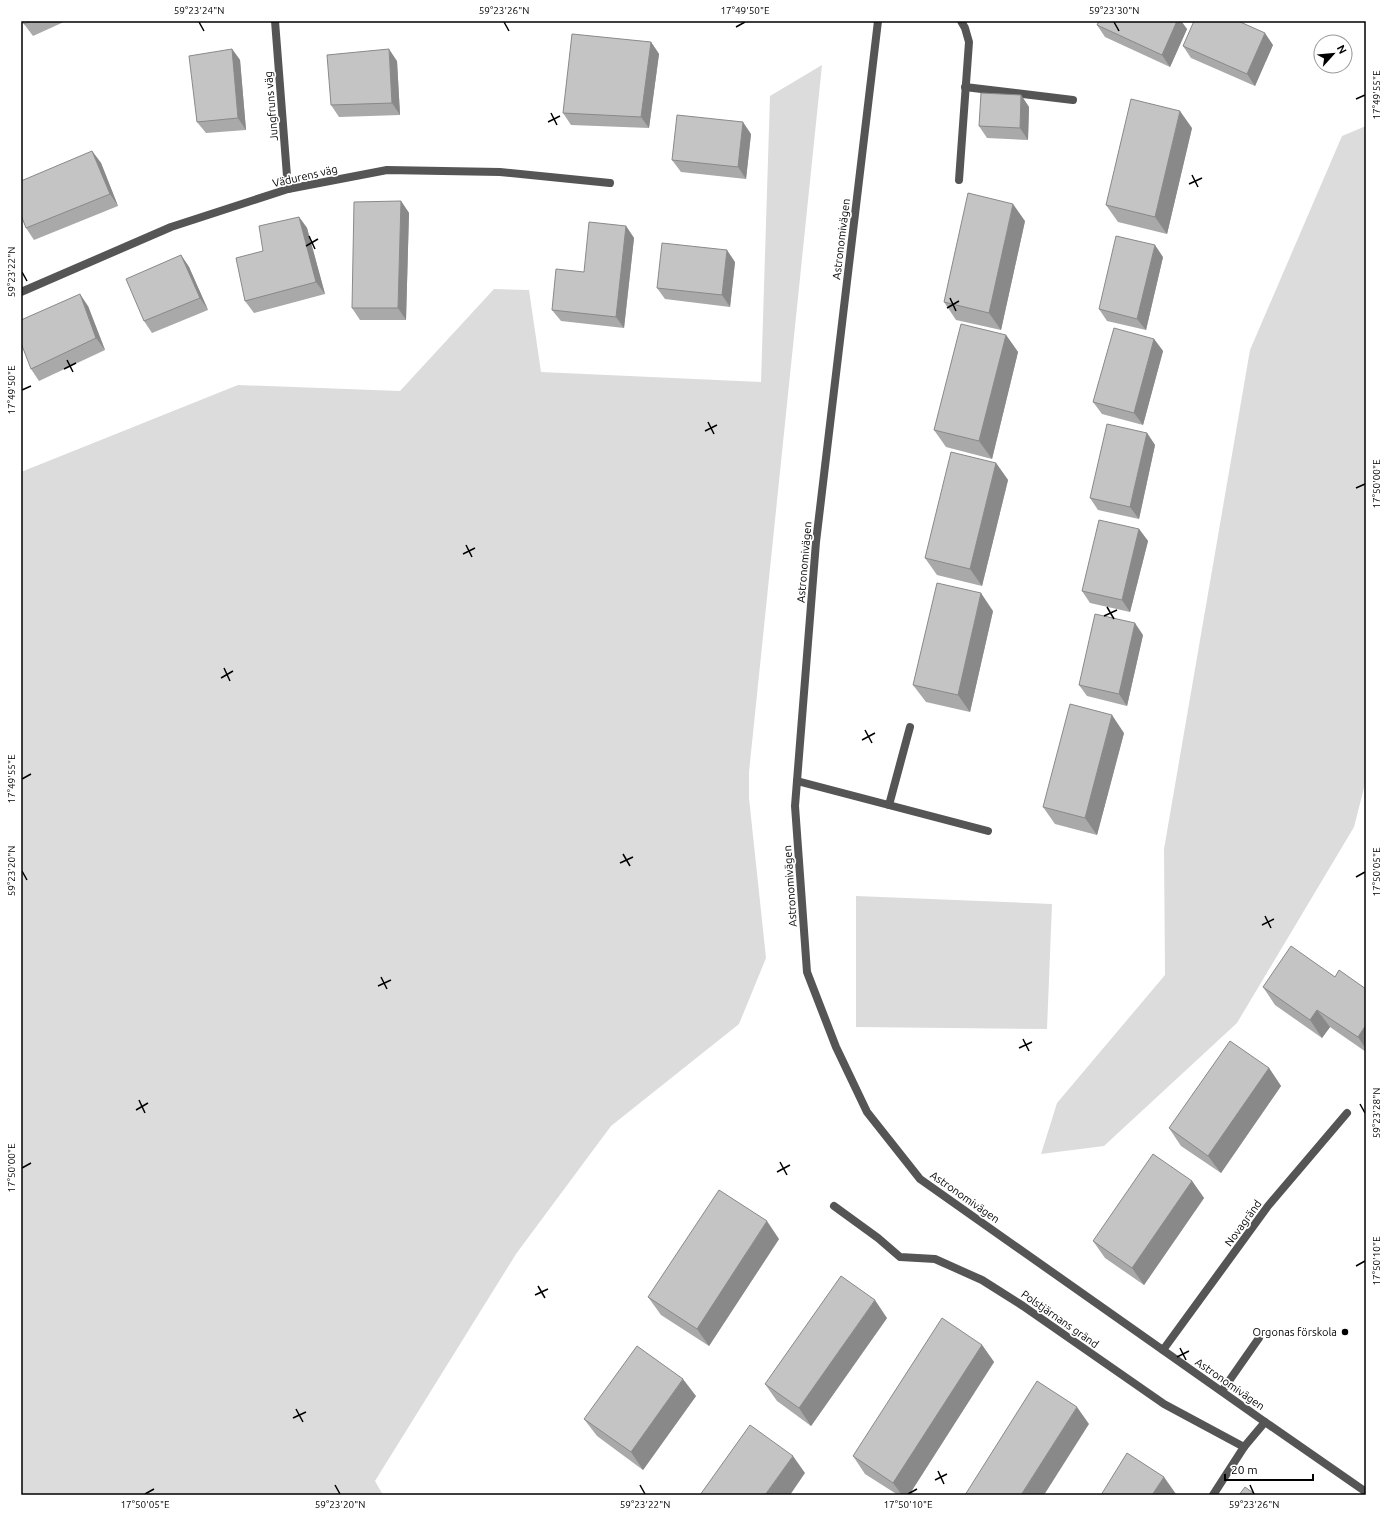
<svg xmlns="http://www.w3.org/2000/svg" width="1387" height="1516" font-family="Ubuntu,sans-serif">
<rect width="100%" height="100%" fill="#fff"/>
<!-- green -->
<g fill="#dcdcdc">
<path d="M 822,65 L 749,772 L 749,798 L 766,958 L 739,1024 L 611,1126 L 516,1254 L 375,1481 L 383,1495 L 21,1495 L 21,472 L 238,385 L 400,391 L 494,289 L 529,290 L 541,372 L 761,382 L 770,96 Z"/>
<path d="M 1366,126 L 1366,780 L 1354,827 L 1237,1023 L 1104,1146 L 1041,1154 L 1057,1103 L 1165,975 L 1164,849 L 1250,350 L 1342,136 Z"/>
<path d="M 856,896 L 1052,904 L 1047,1029 L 856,1027 Z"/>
</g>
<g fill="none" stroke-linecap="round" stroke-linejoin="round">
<!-- service -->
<g stroke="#555" stroke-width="8">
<path d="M 965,87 L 1073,100"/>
<path d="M 959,180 L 969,42 L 965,28 L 961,21"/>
<path d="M 797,781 L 988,831"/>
<path d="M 889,805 L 910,727"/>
<path d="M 1222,1391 L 1259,1338"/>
</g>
<!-- minor -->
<g stroke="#555" stroke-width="8">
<path d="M 275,21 L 288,189"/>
<path d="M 878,21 L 816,542 L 795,806 L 807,972 L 836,1047 L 867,1112 L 920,1179 L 1265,1422 L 1366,1492"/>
<path d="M 21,292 L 171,227 L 288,189 L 387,170 L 500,172 L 610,183"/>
<path d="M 834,1206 L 878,1238 L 900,1257 L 935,1259 L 982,1280 L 1023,1306 L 1164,1404 L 1244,1447 L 1265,1422"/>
<path d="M 1163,1350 L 1268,1206 L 1347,1113"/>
<path d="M 1213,1495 L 1244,1447"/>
</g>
</g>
<!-- wall -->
<g fill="#a9a9a9">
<path d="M 23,21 L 66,21 L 33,36 L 24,24 Z"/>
<path d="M 1099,21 L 1181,21 L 1187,29 L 1170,67 L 1105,37 L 1097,25 Z"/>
<path d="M 651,42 L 659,54 L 649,128 L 571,125 L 563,113 Z"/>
<path d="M 1273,45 L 1255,86 L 1191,58 L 1183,46 Z"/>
<path d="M 232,49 L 240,60 L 246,130 L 206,133 L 197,122 Z"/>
<path d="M 397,61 L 400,115 L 339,117 L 331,105 Z"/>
<path d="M 1021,95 L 1029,107 L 1028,140 L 987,138 L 979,126 Z"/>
<path d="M 1192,128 L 1167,234 L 1118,222 L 1106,205 Z"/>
<path d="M 751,134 L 746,179 L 681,172 L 672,160 Z"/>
<path d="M 92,151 L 101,163 L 118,206 L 34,240 L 26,228 Z"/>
<path d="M 401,201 L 409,213 L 406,320 L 360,320 L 352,308 Z"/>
<path d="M 299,217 L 307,228 L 325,294 L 254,313 L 245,301 L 263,251 Z"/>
<path d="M 1025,221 L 1001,330 L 956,320 L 944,302 Z"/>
<path d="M 626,226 L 634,238 L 624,328 L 561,321 L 552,310 L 584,272 Z"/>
<path d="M 181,255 L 189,267 L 208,310 L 152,333 L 144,321 Z"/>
<path d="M 1163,257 L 1146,330 L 1107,321 L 1099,309 Z"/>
<path d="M 735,262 L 730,307 L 665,299 L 657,288 Z"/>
<path d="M 88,306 L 105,350 L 39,381 L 31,369 Z"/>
<path d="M 1006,335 L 1018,352 L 992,459 L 946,447 L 934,430 Z"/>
<path d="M 1154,339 L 1163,351 L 1143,425 L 1102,414 L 1093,402 Z"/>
<path d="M 1147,433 L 1155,445 L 1139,519 L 1098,510 L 1090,498 Z"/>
<path d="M 996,463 L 1008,480 L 982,586 L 937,575 L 925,558 Z"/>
<path d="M 1139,529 L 1148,541 L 1130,612 L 1090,603 L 1082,591 Z"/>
<path d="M 993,611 L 970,712 L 926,702 L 913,685 Z"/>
<path d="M 1143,635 L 1127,706 L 1087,696 L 1079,685 Z"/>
<path d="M 1124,733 L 1097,835 L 1055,824 L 1043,807 Z"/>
<path d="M 1335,977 L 1366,989 L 1366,1052 L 1330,1027 L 1322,1038 L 1275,1005 L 1263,987 Z"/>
<path d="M 1269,1068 L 1281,1086 L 1221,1173 L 1181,1146 L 1169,1128 Z"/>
<path d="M 1192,1181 L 1204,1198 L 1144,1285 L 1105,1258 L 1093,1241 Z"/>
<path d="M 779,1239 L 709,1346 L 661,1315 L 648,1297 Z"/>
<path d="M 887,1318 L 811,1426 L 777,1401 L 765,1384 Z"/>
<path d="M 982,1345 L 994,1362 L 909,1495 L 898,1495 L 865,1474 L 853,1456 Z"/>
<path d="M 696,1396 L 643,1470 L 597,1436 L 584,1419 Z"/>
</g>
<!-- shaded-wall -->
<g fill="#898989">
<path d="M 1177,21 L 1181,21 L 1187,29 L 1170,67 L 1162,55 Z"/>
<path d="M 1265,33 L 1273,45 L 1255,86 L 1247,74 Z"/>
<path d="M 651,42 L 659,54 L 649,128 L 641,117 Z"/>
<path d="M 232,49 L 240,60 L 246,130 L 238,118 Z"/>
<path d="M 389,49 L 397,61 L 400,115 L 392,103 Z"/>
<path d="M 1021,95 L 1029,107 L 1028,140 L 1020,128 Z"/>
<path d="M 1180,111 L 1192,128 L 1167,234 L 1155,217 Z"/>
<path d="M 743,122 L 751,134 L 746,179 L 738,167 Z"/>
<path d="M 92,151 L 101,163 L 118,206 L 110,194 Z"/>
<path d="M 401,201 L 409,213 L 406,320 L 398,308 Z"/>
<path d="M 1013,204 L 1025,221 L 1001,330 L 989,313 Z"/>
<path d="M 299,217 L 307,228 L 325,294 L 316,282 Z"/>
<path d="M 626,226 L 634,238 L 624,328 L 616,317 Z"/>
<path d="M 1155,245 L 1163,257 L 1146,330 L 1137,319 Z"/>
<path d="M 727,250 L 735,262 L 730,307 L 722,295 Z"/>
<path d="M 181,255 L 189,267 L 208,310 L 200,298 Z"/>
<path d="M 80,294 L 88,306 L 105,350 L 96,338 Z"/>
<path d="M 1006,335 L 1018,352 L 992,459 L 979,441 Z"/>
<path d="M 1154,339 L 1163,351 L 1143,425 L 1134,413 Z"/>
<path d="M 1147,433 L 1155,445 L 1139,519 L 1130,507 Z"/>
<path d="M 996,463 L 1008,480 L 982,586 L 970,569 Z"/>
<path d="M 1139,529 L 1148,541 L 1130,612 L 1122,600 Z"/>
<path d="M 981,593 L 993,611 L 970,712 L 958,695 Z"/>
<path d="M 1135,623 L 1143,635 L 1127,706 L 1119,694 Z"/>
<path d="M 1112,715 L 1124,733 L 1097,835 L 1085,818 Z"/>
<path d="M 1317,1010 L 1330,1027 L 1322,1038 L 1310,1020 Z"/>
<path d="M 1366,1025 L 1366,1049 L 1358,1037 Z"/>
<path d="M 1269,1068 L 1281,1086 L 1221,1173 L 1208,1156 Z"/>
<path d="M 1192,1181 L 1204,1198 L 1144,1285 L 1132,1268 Z"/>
<path d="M 767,1221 L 779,1239 L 709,1346 L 697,1329 Z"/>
<path d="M 875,1300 L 887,1318 L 811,1426 L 799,1408 Z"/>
<path d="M 982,1345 L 994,1362 L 909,1495 L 902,1495 L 893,1483 Z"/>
<path d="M 683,1379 L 696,1396 L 643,1470 L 631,1452 Z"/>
<path d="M 1077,1407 L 1089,1424 L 1044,1495 L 1021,1495 Z"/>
<path d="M 793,1456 L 805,1473 L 790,1495 L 765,1495 Z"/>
<path d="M 1164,1477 L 1176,1494 L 1176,1495 L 1152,1495 Z"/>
</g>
<!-- building -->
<g fill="#c4c4c4" stroke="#898989">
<path d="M 23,21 L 32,21 L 24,24 Z"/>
<path d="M 1099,21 L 1177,21 L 1162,55 L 1097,25 Z"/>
<path d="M 1194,21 L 1238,21 L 1265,33 L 1247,74 L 1183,46 Z"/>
<path d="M 572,34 L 651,42 L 641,117 L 563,113 Z"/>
<path d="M 232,49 L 238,118 L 197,122 L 189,56 Z"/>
<path d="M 389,49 L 392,103 L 331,105 L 327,55 Z"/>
<path d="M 981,93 L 1021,95 L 1020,128 L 979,126 Z"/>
<path d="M 1131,99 L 1180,111 L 1155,217 L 1106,205 Z"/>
<path d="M 677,115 L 743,122 L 738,167 L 672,160 Z"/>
<path d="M 92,151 L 110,194 L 26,228 L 21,215 L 21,181 Z"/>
<path d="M 968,193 L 1013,204 L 989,313 L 944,302 Z"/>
<path d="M 401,201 L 398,308 L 352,308 L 354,202 Z"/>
<path d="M 299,217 L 316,282 L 245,301 L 236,258 L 263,251 L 259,226 Z"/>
<path d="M 589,222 L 626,226 L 616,317 L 552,310 L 556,269 L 584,272 Z"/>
<path d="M 1116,236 L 1155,245 L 1137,319 L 1099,309 Z"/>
<path d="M 662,243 L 727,250 L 722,295 L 657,288 Z"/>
<path d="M 181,255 L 200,298 L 144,321 L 126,279 Z"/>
<path d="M 80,294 L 96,338 L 31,369 L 21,343 L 21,320 Z"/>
<path d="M 961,324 L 1006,335 L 979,441 L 934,430 Z"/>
<path d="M 1114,328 L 1154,339 L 1134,413 L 1093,402 Z"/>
<path d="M 1107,424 L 1147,433 L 1130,507 L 1090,498 Z"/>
<path d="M 951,452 L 996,463 L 970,569 L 925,558 Z"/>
<path d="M 1099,520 L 1139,529 L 1122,600 L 1082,591 Z"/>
<path d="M 937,583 L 981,593 L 958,695 L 913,685 Z"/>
<path d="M 1095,614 L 1135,623 L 1119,694 L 1079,685 Z"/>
<path d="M 1070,704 L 1112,715 L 1085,818 L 1043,807 Z"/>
<path d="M 1291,946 L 1335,977 L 1339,970 L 1366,989 L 1366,1025 L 1358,1037 L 1317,1010 L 1310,1020 L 1263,987 Z"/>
<path d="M 1230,1041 L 1269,1068 L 1208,1156 L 1169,1128 Z"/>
<path d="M 1153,1154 L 1192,1181 L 1132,1268 L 1093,1241 Z"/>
<path d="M 719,1190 L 767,1221 L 697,1329 L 648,1297 Z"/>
<path d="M 841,1276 L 875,1300 L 799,1408 L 765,1384 Z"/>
<path d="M 942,1318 L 982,1345 L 893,1483 L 853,1456 Z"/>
<path d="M 637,1346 L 683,1379 L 631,1452 L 584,1419 Z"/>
<path d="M 1037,1381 L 1077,1407 L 1021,1495 L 965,1495 Z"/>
<path d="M 750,1425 L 793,1456 L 765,1495 L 700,1495 Z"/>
<path d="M 1127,1453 L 1164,1477 L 1152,1495 L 1101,1495 Z"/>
<path d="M 1245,1487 L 1256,1495 L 1239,1495 Z"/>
</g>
<!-- ticks -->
<path fill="none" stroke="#000" stroke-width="1.5" d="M 199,22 L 204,31M 504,22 L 509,31M 1114,22 L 1119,31M 736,27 L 745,22M 1356,99 L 1365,95M 551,113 L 557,125M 548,122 L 560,116M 1192,175 L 1198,187M 1189,184 L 1202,178M 309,236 L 315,249M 306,246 L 318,239M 22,272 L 27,281M 950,298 L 956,311M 947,308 L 959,301M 67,360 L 73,372M 64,369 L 76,363M 22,390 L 31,386M 708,422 L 714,434M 705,431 L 717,425M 1356,488 L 1365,484M 466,545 L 472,557M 463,554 L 475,548M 1107,607 L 1114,619M 1104,616 L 1117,610M 224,668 L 230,681M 221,678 L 233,671M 865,730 L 872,743M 862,740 L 875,733M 22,779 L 31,774M 623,854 L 630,866M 620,863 L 633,857M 22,871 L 27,880M 1356,877 L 1365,872M 1265,916 L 1271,928M 1262,925 L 1274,919M 381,977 L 387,989M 378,986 L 391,980M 1023,1039 L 1029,1051M 1019,1048 L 1032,1042M 139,1100 L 145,1113M 1360,1104 L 1365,1113M 136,1110 L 148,1103M 780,1162 L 787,1175M 22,1168 L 31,1163M 777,1172 L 790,1165M 1356,1266 L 1365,1261M 538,1286 L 545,1298M 535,1295 L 548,1289M 1180,1348 L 1186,1360M 1177,1357 L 1189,1351M 296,1409 L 303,1422M 293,1418 L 306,1412M 938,1471 L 944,1484M 935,1480 L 947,1474M 335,1485 L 340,1494M 640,1485 L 645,1494M 1250,1485 L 1254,1494M 145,1494 L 154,1489M 908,1494 L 917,1489"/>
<!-- markers -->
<circle fill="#000" stroke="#fff" stroke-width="1.5" cx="1345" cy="1332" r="4"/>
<g text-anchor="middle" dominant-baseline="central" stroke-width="3.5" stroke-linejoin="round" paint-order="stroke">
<!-- street labels -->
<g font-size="11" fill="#000" stroke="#fff">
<text transform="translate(271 106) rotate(-95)">Jungfruns väg</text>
<text transform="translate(305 176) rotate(-13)">Vädurens väg</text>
<text transform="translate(841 239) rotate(-83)">Astronomivägen</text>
<text transform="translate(804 562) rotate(-85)">Astronomivägen</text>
<text transform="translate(790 886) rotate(-94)">Astronomivägen</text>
<text transform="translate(965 1197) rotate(35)">Astronomivägen</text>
<text transform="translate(1243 1223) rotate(-54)">Novagränd</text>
<text transform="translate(1060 1319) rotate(35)">Polstjärnans gränd</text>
<text transform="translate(1230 1384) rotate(35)">Astronomivägen</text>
</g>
<!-- poi labels -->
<g font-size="11" fill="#000" stroke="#fff" text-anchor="end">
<text x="1337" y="1332">Orgonas förskola</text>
</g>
</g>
<!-- border -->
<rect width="1387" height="1516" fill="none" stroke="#ffffff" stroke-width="44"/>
<!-- north arrow -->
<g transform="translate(1333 54) rotate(63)"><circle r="19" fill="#ffffff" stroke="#999999"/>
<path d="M0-3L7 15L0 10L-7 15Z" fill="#000000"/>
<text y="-6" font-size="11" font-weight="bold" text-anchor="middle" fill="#000000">N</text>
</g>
<!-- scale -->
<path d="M1225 1474v6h88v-6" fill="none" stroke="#000000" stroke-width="2"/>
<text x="1231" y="1474" font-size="12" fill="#000000" stroke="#ffffff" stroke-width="3" paint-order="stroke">20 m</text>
<rect x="22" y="22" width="1343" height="1472" fill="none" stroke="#000" stroke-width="1.5"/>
<g font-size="10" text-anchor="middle" fill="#000">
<text x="199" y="14">59°23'24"N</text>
<text x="504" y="14">59°23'26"N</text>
<text x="745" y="14">17°49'50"E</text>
<text x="1114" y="14">59°23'30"N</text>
<text transform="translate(1376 95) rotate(-90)" y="4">17°49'55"E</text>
<text transform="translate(11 272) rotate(-90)" y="4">59°23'22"N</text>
<text transform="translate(11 390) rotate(-90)" y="4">17°49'50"E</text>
<text transform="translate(1376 484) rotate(-90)" y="4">17°50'00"E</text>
<text transform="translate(11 779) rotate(-90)" y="4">17°49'55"E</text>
<text transform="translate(11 871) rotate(-90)" y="4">59°23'20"N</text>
<text transform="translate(1376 872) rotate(-90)" y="4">17°50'05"E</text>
<text transform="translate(1376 1113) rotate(-90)" y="4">59°23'28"N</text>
<text transform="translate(11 1168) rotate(-90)" y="4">17°50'00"E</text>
<text transform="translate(1376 1261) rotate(-90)" y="4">17°50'10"E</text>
<text x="145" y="1508">17°50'05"E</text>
<text x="340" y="1508">59°23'20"N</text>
<text x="645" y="1508">59°23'22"N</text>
<text x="908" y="1508">17°50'10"E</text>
<text x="1254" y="1508">59°23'26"N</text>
</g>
</svg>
